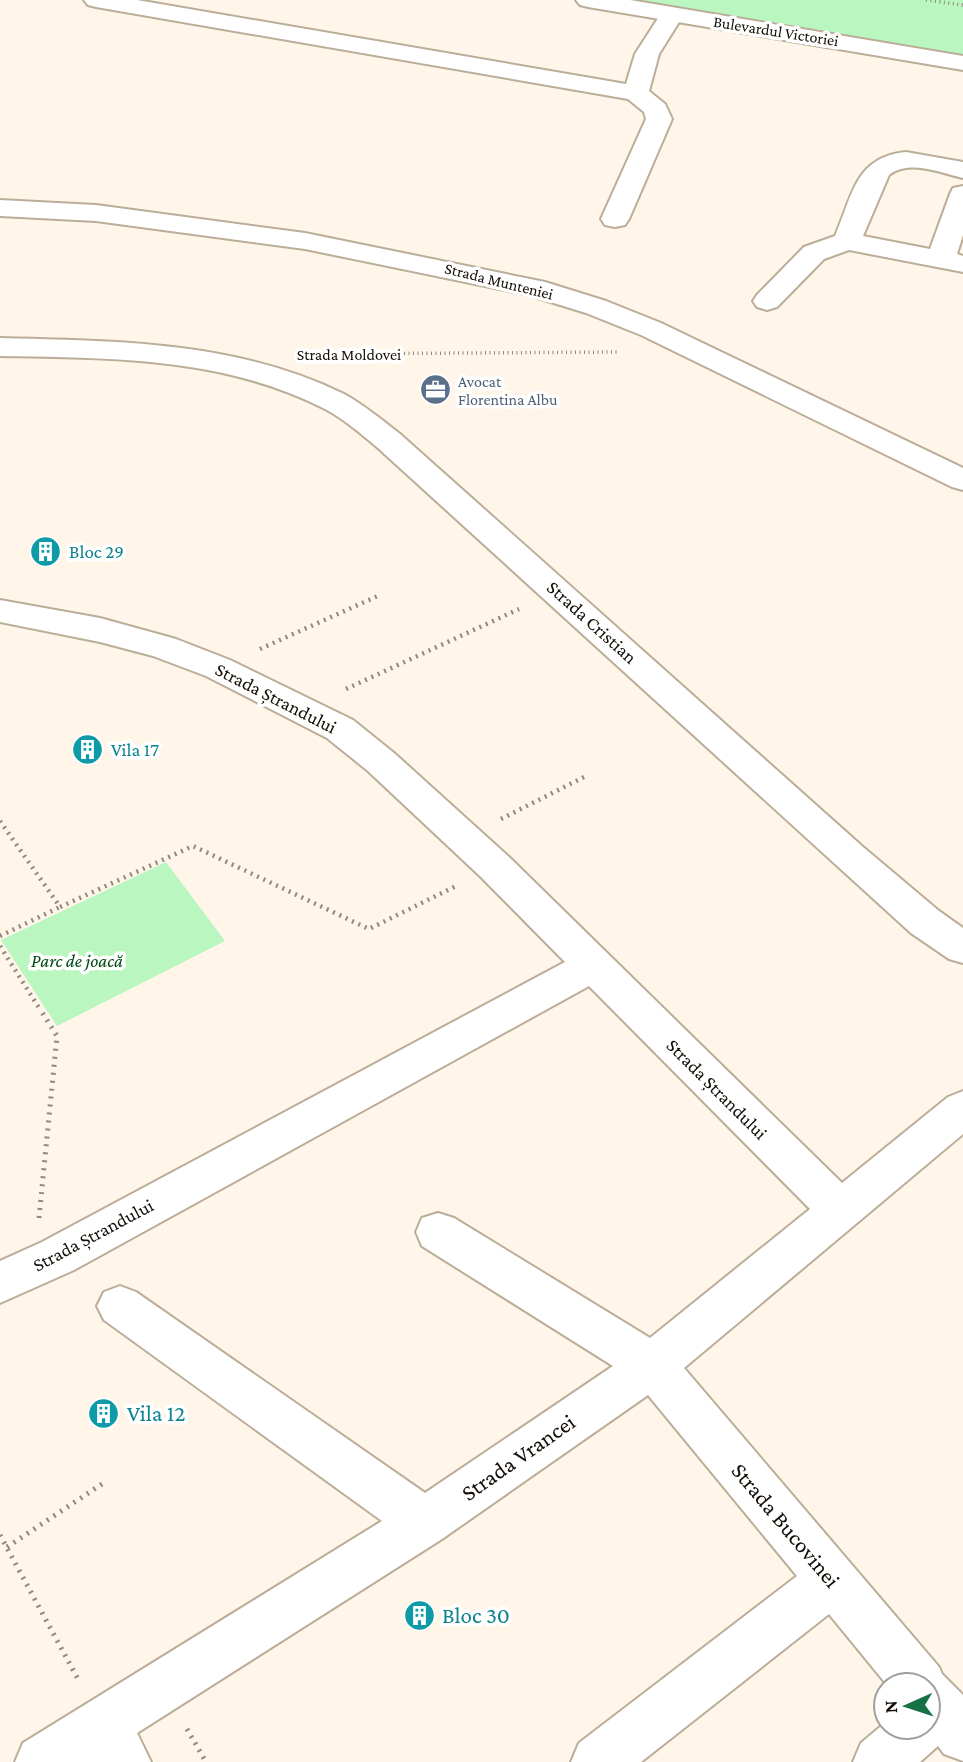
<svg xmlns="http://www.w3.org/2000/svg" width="963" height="1762" font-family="'Crimson Pro',serif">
<rect width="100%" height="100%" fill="#fff6e9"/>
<!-- green -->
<g fill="#baf6c0">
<path d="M 588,0 L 963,0 L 963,63 Z"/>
<path d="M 166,862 L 225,941 L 57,1026 L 1,940 Z"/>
</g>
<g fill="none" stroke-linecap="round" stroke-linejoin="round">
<defs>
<g id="minor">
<path d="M 84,0 L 137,0 L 626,84 L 635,54 L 664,9 L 680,9 L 684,14 L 659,54 L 649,91 L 665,104 L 672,119 L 629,219 L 625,225 L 615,227 L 605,225 L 601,219 L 646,119 L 644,112 L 628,99 L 96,7 L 88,5 Z"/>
<path d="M 906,152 L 963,162 L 963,178 C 941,173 909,159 889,175 L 863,236 L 930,249 L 950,194 L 953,188 L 963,186 L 963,235 L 957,254 L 963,256 L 963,272 L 849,250 L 824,259 L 777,307 L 767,310 L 757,307 L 753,301 L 757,295 L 804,247 L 835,236 C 853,195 855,157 906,152 Z"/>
<path d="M 0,200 L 96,205 L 305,233 L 545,282 L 606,301 L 661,323 L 963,468 L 963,490 L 952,487 L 641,335 L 586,313 L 528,295 L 305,249 L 96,221 L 0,216 Z"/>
<path d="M 0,338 C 116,341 237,341 344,394 C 364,405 382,420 400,434 L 863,847 L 939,911 L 963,928 L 963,963 L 949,959 L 911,933 L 378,448 C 360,433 342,417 321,407 C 221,357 109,358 0,356 Z"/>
<path d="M 0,600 L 100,618 L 176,639 L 230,660 L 353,720 L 394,753 L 509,857 L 842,1183 L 948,1097 L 963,1091 L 963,1134 L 684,1368 L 939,1667 L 942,1674 L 963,1695 L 963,1761 L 944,1754 L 938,1746 L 920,1762 L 853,1762 L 861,1743 L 886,1722 L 886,1727 L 928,1727 L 928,1685 L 887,1685 L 829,1614 L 641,1762 L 571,1762 L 579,1743 L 797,1576 L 648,1395 L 442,1539 L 137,1733 L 151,1762 L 15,1762 L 23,1743 L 382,1521 L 104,1320 L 97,1306 L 104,1292 L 120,1286 L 136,1292 L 425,1493 L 613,1366 L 422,1246 L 416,1232 L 422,1218 L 438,1213 L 454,1218 L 650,1338 L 810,1209 L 589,986 L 74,1270 L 0,1303 L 0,1261 L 42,1242 L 565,962 L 481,877 L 368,771 L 327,738 L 206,676 L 153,656 L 100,642 L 0,622 Z"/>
</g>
<path id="major" d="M 576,0 L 630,0 L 963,56 L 963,70 L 588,7 L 580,5 Z"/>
</defs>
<!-- minor casing -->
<use href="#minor" stroke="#bbad98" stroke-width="4"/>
<!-- major casing -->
<use href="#major" stroke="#bbad98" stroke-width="4"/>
<!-- path-far2 -->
<g stroke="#90897f" stroke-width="3.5" stroke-dasharray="1 3.5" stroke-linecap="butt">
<path d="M 926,0 L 963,5"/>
<path d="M 314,354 L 617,352"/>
</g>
<!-- path-far1 -->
<g stroke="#90897f" stroke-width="4.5" stroke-dasharray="2 5" stroke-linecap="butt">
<path d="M 260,649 L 380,595"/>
<path d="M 346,689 L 519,609"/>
<path d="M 501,819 L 584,777"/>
<path d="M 0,821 L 60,907 L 193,846 L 369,929 L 456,886"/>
<path d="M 0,936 L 60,907"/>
<path d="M 0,946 L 41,1011"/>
</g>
<!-- path -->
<g stroke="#90897f" stroke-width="5" stroke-dasharray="2 6" stroke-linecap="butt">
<path d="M 39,1218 L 57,1036 L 40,1009"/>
<path d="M 0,1535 L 79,1681"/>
<path d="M 7,1547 L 102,1484"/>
<path d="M 187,1729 L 206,1762"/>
</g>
<!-- minor -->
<use href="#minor" fill="#fff" fill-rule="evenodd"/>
<!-- major -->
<use href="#major" fill="#fff" fill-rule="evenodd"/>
</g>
<!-- icons -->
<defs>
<symbol id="office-disc" viewBox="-11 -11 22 22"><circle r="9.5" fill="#5c6f8a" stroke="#fff"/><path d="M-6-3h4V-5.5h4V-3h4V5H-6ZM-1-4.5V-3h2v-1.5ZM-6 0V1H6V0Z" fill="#fff"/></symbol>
<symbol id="building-disc" viewBox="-11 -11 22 22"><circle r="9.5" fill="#0f9aa8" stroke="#fff"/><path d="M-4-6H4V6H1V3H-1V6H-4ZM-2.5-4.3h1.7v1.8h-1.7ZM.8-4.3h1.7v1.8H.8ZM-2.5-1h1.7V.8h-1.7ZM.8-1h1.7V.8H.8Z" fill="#fff"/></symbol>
</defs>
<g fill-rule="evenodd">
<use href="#office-disc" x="418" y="372" width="35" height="35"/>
<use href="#building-disc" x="28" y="534" width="35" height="35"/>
<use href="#building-disc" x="70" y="732" width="35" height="35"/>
<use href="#building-disc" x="86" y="1396" width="35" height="35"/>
<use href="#building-disc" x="402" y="1598" width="35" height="35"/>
</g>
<g text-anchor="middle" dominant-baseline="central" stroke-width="7" stroke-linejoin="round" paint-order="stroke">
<!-- far-street labels -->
<g font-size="16" fill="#130e07" stroke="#fff">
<text transform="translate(776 31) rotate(9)">Bulevardul Victoriei</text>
<text transform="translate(499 281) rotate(14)">Strada Munteniei</text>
<text x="349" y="354">Strada Moldovei</text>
</g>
<!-- far-service labels -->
<g font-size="16" fill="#4e5e75" stroke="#fff" text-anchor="start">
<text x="458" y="381">Avocat<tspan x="458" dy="18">Florentina Albu</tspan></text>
</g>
<!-- culture labels -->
<g font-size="19" fill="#0d838f" stroke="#fff" text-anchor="start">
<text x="69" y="551">Bloc 29</text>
<text x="111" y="749">Vila 17</text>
</g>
<!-- street labels -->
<g font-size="19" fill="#130e07" stroke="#fff">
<text transform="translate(592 622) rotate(42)">Strada Cristian</text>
<text transform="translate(276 698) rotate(27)">Strada Ștrandului</text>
<text transform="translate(717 1089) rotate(45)">Strada Ștrandului</text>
<text transform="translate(93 1235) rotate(-28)">Strada Ștrandului</text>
</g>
<!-- park labels -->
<g font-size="19" font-style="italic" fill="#004b17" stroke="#fff">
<text x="77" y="960">Parc de joacă</text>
</g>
<!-- near-culture labels -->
<g font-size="23" fill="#0d838f" stroke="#fff" text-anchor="start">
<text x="127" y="1413">Vila 12</text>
<text x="442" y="1615">Bloc 30</text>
</g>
<!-- near-street labels -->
<g font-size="23" fill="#130e07" stroke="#fff">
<text transform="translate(518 1457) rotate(-35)">Strada Vrancei</text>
<text transform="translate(786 1525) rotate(50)">Strada Bucovinei</text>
</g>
</g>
<!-- north arrow -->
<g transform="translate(907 1706) rotate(267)"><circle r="33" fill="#ffffff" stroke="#a19f9c" stroke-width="2"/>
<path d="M0-5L12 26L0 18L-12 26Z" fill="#167145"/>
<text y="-10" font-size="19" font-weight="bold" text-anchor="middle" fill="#130e07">N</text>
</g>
</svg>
